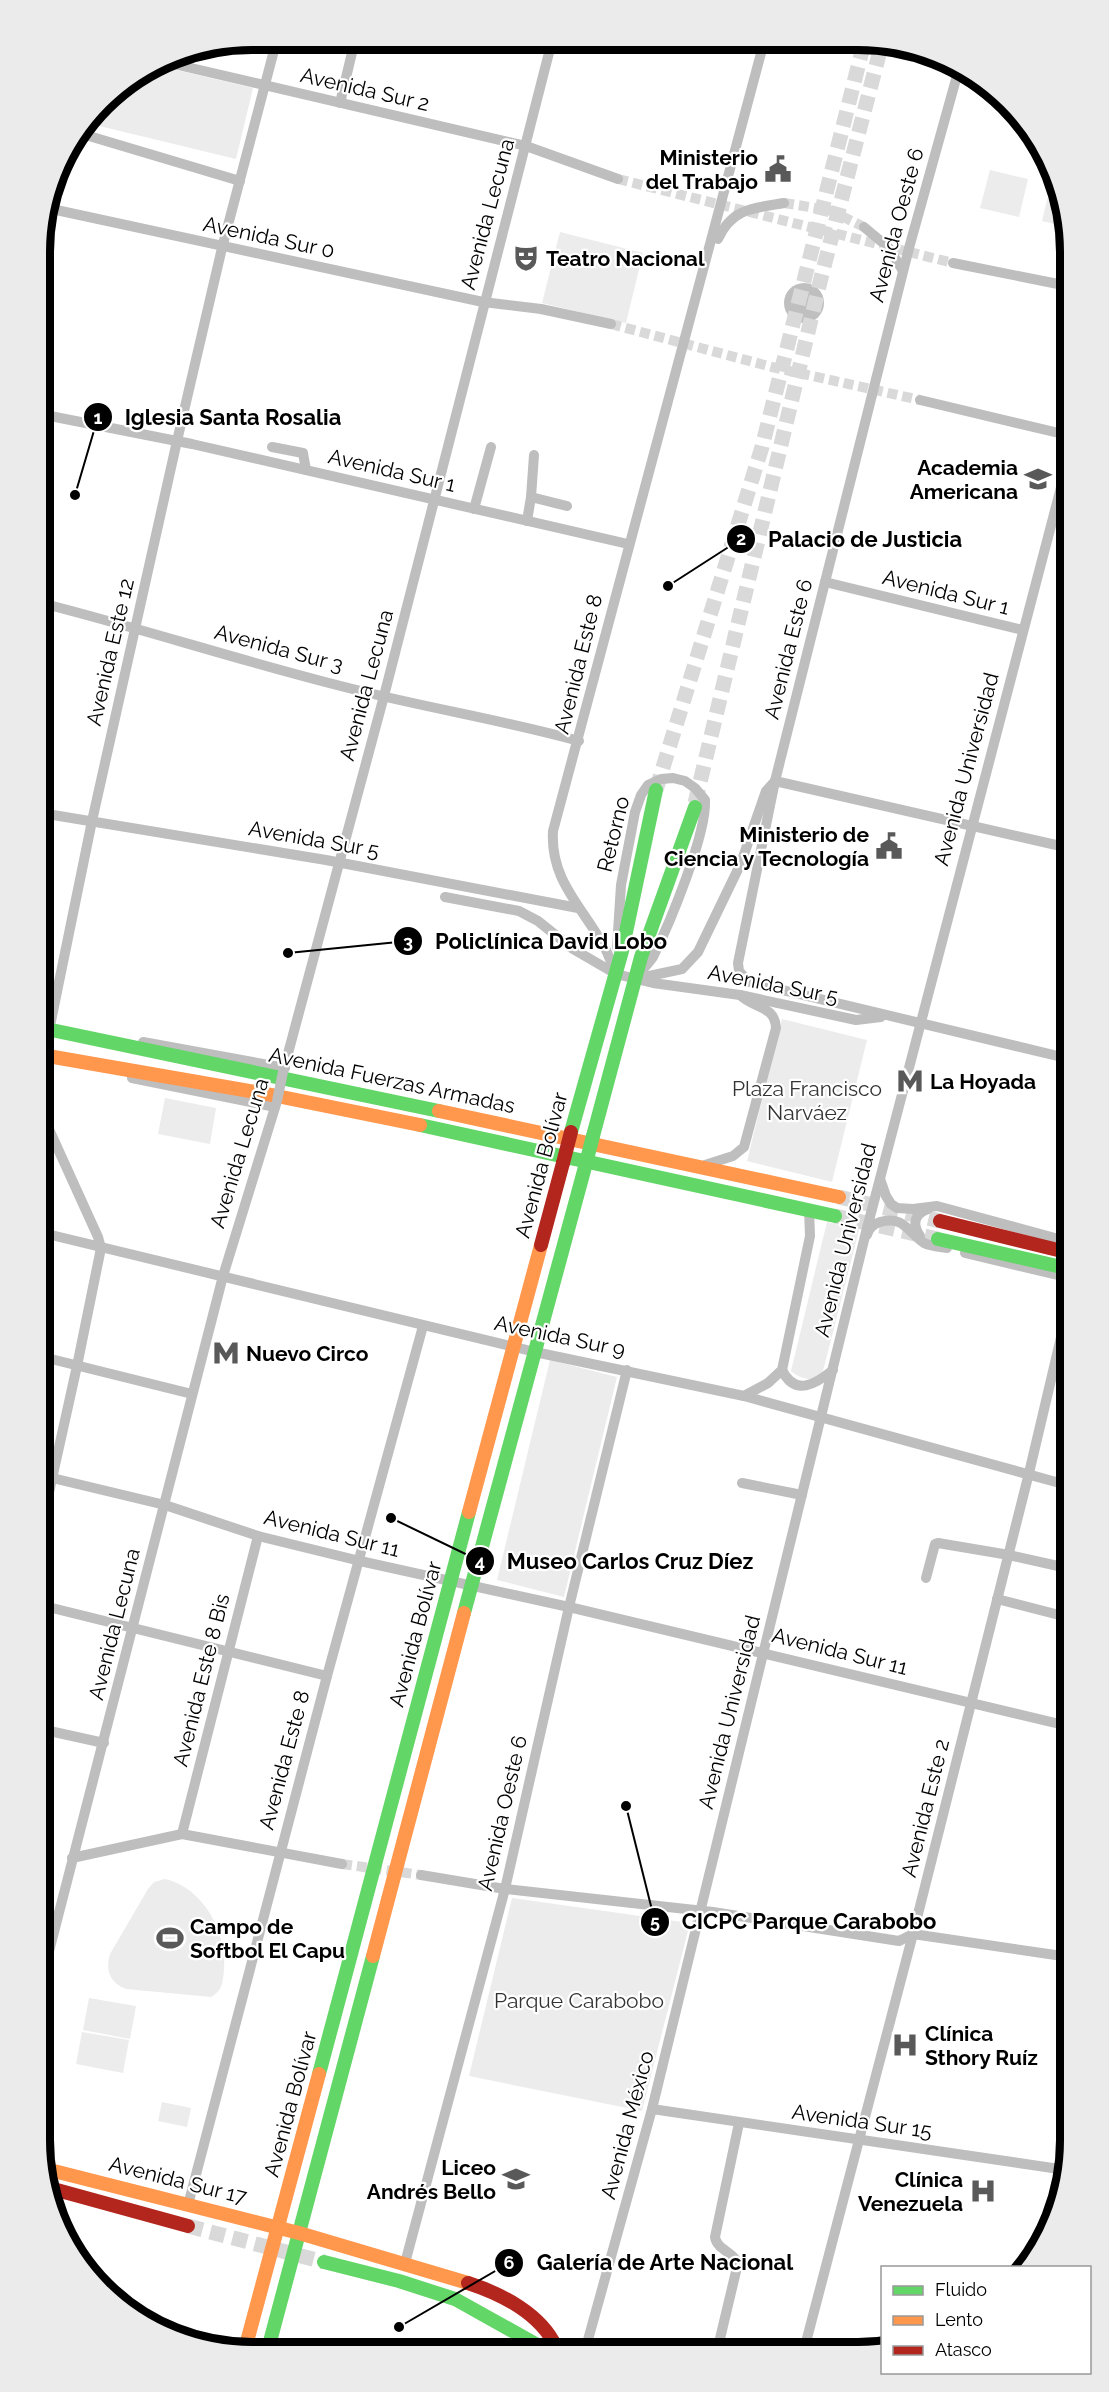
<svg xmlns="http://www.w3.org/2000/svg" width="1109" height="2392" font-family="Raleway,sans-serif">
<rect width="100%" height="100%" fill="#fff"/>
<!-- green -->
<g fill="#ececec">
<path d="M 155,65 L 253,88 L 236,159 L 87,123 L 111,92 Z"/>
<path d="M 990,170 L 1028,179 L 1019,217 L 980,208 Z"/>
<path d="M 1051,183 L 1058,185 L 1063,196 L 1063,226 L 1042,221 Z"/>
<path d="M 560,232 L 643,253 L 626,323 L 542,303 Z"/>
<path d="M 782,1019 L 867,1040 L 832,1182 L 747,1161 Z"/>
<path d="M 165,1098 L 216,1108 L 210,1144 L 158,1134 Z"/>
<path d="M 827,1222 L 859,1230 L 822,1375 C 811,1382 801,1379 791,1371 Z"/>
<path d="M 550,1360 L 617,1377 L 564,1597 L 497,1580 Z"/>
<path d="M 165,1879 C 204,1888 227,1933 224,1970 C 223,1982 222,1991 211,1997 L 126,1989 C 110,1983 105,1970 110,1954 L 148,1889 L 154,1882 Z"/>
<path d="M 512,1898 L 690,1923 L 642,2111 L 469,2076 Z"/>
<path d="M 89,1998 L 136,2006 L 130,2039 L 83,2030 Z"/>
<path d="M 82,2032 L 129,2040 L 123,2073 L 76,2064 Z"/>
<path d="M 162,2102 L 191,2108 L 187,2127 L 158,2121 Z"/>
</g>
<!-- water -->
<circle fill="#bfbfbf" cx="804" cy="303" r="20"/>
<g fill="none" stroke-linecap="round" stroke-linejoin="round">
<!-- street-tunnel -->
<g stroke="#d9d9d9" stroke-width="10" stroke-dasharray="10 5" stroke-linecap="butt">
<path d="M 618,179 L 953,263"/>
<path d="M 784,203 L 829,210 L 864,227"/>
<path d="M 611,324 L 772,367 L 920,400"/>
<path d="M 342,1864 L 421,1875"/>
</g>
<!-- secondary-tunnel -->
<g stroke="#d9d9d9" stroke-width="15" stroke-dasharray="15 8" stroke-linecap="butt">
<path d="M 656,790 L 762,447 L 864,43"/>
<path d="M 695,803 L 821,278 L 882,43"/>
<path d="M 839,1197 L 940,1221"/>
<path d="M 835,1216 L 938,1239"/>
<path d="M 188,2226 L 324,2262"/>
</g>
<!-- street -->
<g stroke="#bebebe" stroke-width="10">
<path d="M 161,61 L 526,146 L 618,179"/>
<path d="M 340,103 L 355,40"/>
<path d="M 79,133 L 240,181"/>
<path d="M 47,208 L 483,302 L 541,309 L 611,324"/>
<path d="M 864,227 L 889,248 L 903,271"/>
<path d="M 718,239 C 732,208 754,208 784,203"/>
<path d="M 953,263 L 1063,285"/>
<path d="M 920,400 L 1063,434"/>
<path d="M 40,414 L 192,444 L 628,544"/>
<path d="M 272,447 L 303,453 L 306,470"/>
<path d="M 531,497 L 567,506"/>
<path d="M 474,509 L 491,447"/>
<path d="M 527,521 L 531,497 L 534,455"/>
<path d="M 825,582 L 1023,630"/>
<path d="M 41,603 C 148,630 253,665 361,691 C 433,709 507,721 579,741"/>
<path d="M 41,813 L 326,860 L 578,908"/>
<path d="M 1065,847 L 775,781 L 738,963 L 739,971 L 749,982 L 1066,1058"/>
<path d="M 445,897 L 519,911 L 538,921 L 573,949 L 616,974 L 653,983 L 740,995 L 856,1020 L 881,1017"/>
<path d="M 617,947 L 621,885 L 635,812 L 641,795 L 648,785 L 661,779 L 673,778 L 685,781 L 695,788 L 705,800 C 707,834 669,925 653,957 C 649,963 643,969 638,975"/>
<path d="M 616,974 C 612,965 609,956 605,948 C 583,907 550,881 553,831 L 764,42"/>
<path d="M 635,979 L 682,969 L 698,952 L 741,863 L 766,791 L 775,781 L 909,248 L 958,72"/>
<path d="M 143,1042 L 285,1068"/>
<path d="M 42,1065 L 92,821 L 177,441 L 222,248 L 277,39"/>
<path d="M 283,1072 L 384,696 L 552,41"/>
<path d="M 132,1078 L 275,1107"/>
<path d="M 43,1116 L 98,1237 L 101,1248 L 77,1366 L 44,1515"/>
<path d="M 705,1165 L 733,1156 L 744,1147 L 776,1028 C 775,1005 754,1009 740,995"/>
<path d="M 880,1179 L 886,1196 L 891,1204 L 897,1208 L 913,1209 L 937,1206 L 1066,1241"/>
<path d="M 43,1233 L 535,1352 L 744,1396 L 1067,1485"/>
<path d="M 867,1235 C 869,1228 873,1224 880,1222 C 903,1215 908,1232 924,1243 C 930,1246 940,1247 947,1248"/>
<path d="M 920,1236 C 912,1224 914,1214 928,1209"/>
<path d="M 965,1253 L 1066,1277"/>
<path d="M 43,1357 L 192,1394"/>
<path d="M 782,1370 C 795,1397 816,1384 833,1370"/>
<path d="M 744,1396 L 768,1383 L 782,1370 L 810,1236 L 809,1209"/>
<path d="M 44,1476 L 165,1505 L 258,1536 L 360,1561 L 569,1607 L 1068,1726"/>
<path d="M 742,1483 L 802,1495"/>
<path d="M 926,1578 L 935,1544 L 938,1543 L 1009,1555 L 1067,1568"/>
<path d="M 997,1599 L 1067,1617"/>
<path d="M 44,1606 L 327,1676"/>
<path d="M 45,1730 L 104,1743"/>
<path d="M 182,1834 L 258,1536"/>
<path d="M 72,1858 L 182,1834 L 342,1864"/>
<path d="M 421,1875 L 505,1889 L 713,1912 L 899,1941 L 913,1934 L 1069,1957"/>
<path d="M 46,1963 L 223,1276 L 277,1101"/>
<path d="M 652,2109 L 1066,2170"/>
<path d="M 188,2205 L 327,1676 L 423,1326"/>
<path d="M 405,2263 L 505,1889 L 569,1607 L 627,1370"/>
<path d="M 805,2346 L 913,1934 L 1029,1473 L 1067,1312"/>
<path d="M 586,2347 L 652,2109 L 866,1232 L 1064,476"/>
<path d="M 718,2347 L 738,2263 C 732,2251 717,2250 715,2237 L 739,2123"/>
</g>
<!-- fast -->
<g stroke="#63d668" stroke-width="14">
<path d="M 42,1028 L 439,1111"/>
<path d="M 420,1125 L 835,1216"/>
<path d="M 571,1132 L 622,951 L 656,790"/>
<path d="M 593,1136 L 641,957 L 695,807"/>
<path d="M 938,1239 L 1066,1268"/>
<path d="M 464,1613 L 585,1167"/>
<path d="M 319,2074 L 469,1512"/>
<path d="M 324,2262 L 399,2281 L 455,2299 L 541,2347"/>
<path d="M 268,2349 L 373,1956"/>
</g>
<!-- slow -->
<g stroke="#ff974d" stroke-width="14">
<path d="M 42,1055 L 267,1094 L 420,1125"/>
<path d="M 439,1111 L 839,1197"/>
<path d="M 469,1512 L 541,1245"/>
<path d="M 373,1956 L 464,1613"/>
<path d="M 46,2169 L 299,2233 L 468,2283"/>
<path d="M 245,2349 L 319,2074"/>
</g>
<!-- jam -->
<g stroke="#b3261e" stroke-width="14">
<path d="M 940,1221 L 1066,1252"/>
<path d="M 541,1245 L 563,1163"/>
<path d="M 46,2187 L 188,2226"/>
<path d="M 468,2283 C 502,2294 541,2314 556,2347"/>
</g>
<!-- street-bridge -->
<path stroke="#bebebe" stroke-width="10" d="M 277,1101 L 283,1072"/>
<!-- fast-bridge -->
<path stroke="#63d668" stroke-width="14" d="M 585,1167 L 593,1136"/>
<!-- jam-bridge -->
<path stroke="#b3261e" stroke-width="14" d="M 563,1163 L 571,1132"/>
</g>
<!-- icons -->
<defs>
<symbol id="civic-bare" viewBox="-9 -9 18 18"><path d="M-.6-6.5H3V-4.5H.6V-3L4-1V1h2V6H-6V1h2V-1L-.6-3ZM-1.2 2.5V6h2.4V2.5Z" fill="#595959" stroke="#fff" stroke-width="2.5" paint-order="stroke"/></symbol>
<symbol id="theatre-bare" viewBox="-9 -9 18 18"><path d="M-5-5.5Q0-4 5-5.5V0Q5 5 0 6Q-5 5-5 0ZM-3.3-2.5H-1v1.5H-3.3ZM1-2.5H3.3v1.5H1ZM-2.8 1Q0 5.5 2.8 1Z" fill="#595959" stroke="#fff" stroke-width="2.5" paint-order="stroke"/></symbol>
<symbol id="university-bare" viewBox="-9 -9 18 18"><path d="M0-5L7-2L0 1L-7-2ZM-4 1L0 2.5L4 1V4Q0 6-4 4Z" fill="#595959" stroke="#fff" stroke-width="2.5" paint-order="stroke"/></symbol>
<symbol id="metro-bare" viewBox="-9 -9 18 18"><path d="M-5.5 5V-5H-3L0 0L3-5H5.5V5H3V-.5L0 4L-3-.5V5Z" fill="#595959" stroke="#fff" stroke-width="2.5" paint-order="stroke"/></symbol>
<symbol id="stadium-bare" viewBox="-9 -9 18 18"><path d="M0-5a6.5 5 0 1 0 0 10a6.5 5 0 1 0 0-10ZM-3.5-1.8h7v3.6h-7Z" fill="#595959" stroke="#fff" stroke-width="2.5" paint-order="stroke"/></symbol>
<symbol id="hospital-bare" viewBox="-9 -9 18 18"><path d="M-5-5h3v3.5h4V-5h3V5h-3V1.5h-4V5h-3Z" fill="#595959" stroke="#fff" stroke-width="2.5" paint-order="stroke"/></symbol>
<symbol id="school-bare" viewBox="-9 -9 18 18"><path d="M0-5L7-2L0 1L-7-2ZM-4 1L0 2.5L4 1V4Q0 6-4 4Z" fill="#595959" stroke="#fff" stroke-width="2.5" paint-order="stroke"/></symbol>
</defs>
<g fill-rule="evenodd">
<use href="#civic-bare" x="759" y="150" width="38" height="38"/>
<use href="#theatre-bare" x="507" y="239" width="38" height="38"/>
<use href="#university-bare" x="1019" y="460" width="38" height="38"/>
<use href="#civic-bare" x="870" y="827" width="38" height="38"/>
<use href="#metro-bare" x="891" y="1062" width="38" height="38"/>
<use href="#metro-bare" x="207" y="1334" width="38" height="38"/>
<use href="#stadium-bare" x="151" y="1919" width="38" height="38"/>
<use href="#hospital-bare" x="886" y="2026" width="38" height="38"/>
<use href="#school-bare" x="497" y="2160" width="38" height="38"/>
<use href="#hospital-bare" x="964" y="2172" width="38" height="38"/>
</g>
<g text-anchor="middle" dominant-baseline="central" stroke-width="4.5" stroke-linejoin="round" paint-order="stroke">
<!-- street labels -->
<g font-size="21" fill="#000" stroke="#fff">
<text transform="translate(365 89) rotate(13)">Avenida Sur 2</text>
<text transform="translate(487 214) rotate(-75)">Avenida Lecuna</text>
<text transform="translate(896 225) rotate(-75)">Avenida Oeste 6</text>
<text transform="translate(269 237) rotate(12)">Avenida Sur 0</text>
<text transform="translate(392 470) rotate(13)">Avenida Sur 1</text>
<text transform="translate(946 592) rotate(14)">Avenida Sur 1</text>
<text transform="translate(279 648) rotate(15)">Avenida Sur 3</text>
<text transform="translate(788 649) rotate(-76)">Avenida Este 6</text>
<text transform="translate(110 652) rotate(-77)">Avenida Este 12</text>
<text transform="translate(578 664) rotate(-76)">Avenida Este 8</text>
<text transform="translate(366 685) rotate(-75)">Avenida Lecuna</text>
<text transform="translate(966 769) rotate(-75)">Avenida Universidad</text>
<text transform="translate(613 834) rotate(-76)">Retorno</text>
<text transform="translate(314 839) rotate(10)">Avenida Sur 5</text>
<text transform="translate(773 984) rotate(11)">Avenida Sur 5</text>
<text transform="translate(392 1080) rotate(12)">Avenida Fuerzas Armadas</text>
<text transform="translate(239 1153) rotate(-73)">Avenida Lecuna</text>
<text transform="translate(541 1165) rotate(-75)">Avenida Bolívar</text>
<text transform="translate(845 1240) rotate(-76)">Avenida Universidad</text>
<text transform="translate(560 1336) rotate(12)">Avenida Sur 9</text>
<text transform="translate(332 1533) rotate(14)">Avenida Sur 11</text>
<text transform="translate(114 1624) rotate(-76)">Avenida Lecuna</text>
<text transform="translate(415 1634) rotate(-75)">Avenida Bolívar</text>
<text transform="translate(840 1651) rotate(14)">Avenida Sur 11</text>
<text transform="translate(201 1680) rotate(-76)">Avenida Este 8 Bis</text>
<text transform="translate(729 1712) rotate(-76)">Avenida Universidad</text>
<text transform="translate(284 1760) rotate(-75)">Avenida Este 8</text>
<text transform="translate(925 1808) rotate(-76)">Avenida Este 2</text>
<text transform="translate(502 1813) rotate(-77)">Avenida Oeste 6</text>
<text transform="translate(290 2104) rotate(-75)">Avenida Bolívar</text>
<text transform="translate(862 2121) rotate(8)">Avenida Sur 15</text>
<text transform="translate(627 2125) rotate(-75)">Avenida México</text>
<text transform="translate(178 2180) rotate(14)">Avenida Sur 17</text>
</g>
<!-- poi labels -->
<g font-size="21" font-weight="bold" fill="#000" stroke="#fff" text-anchor="end">
<text x="758" y="157">Ministerio<tspan x="758" dy="24">del Trabajo</tspan></text>
<text x="546" y="258" text-anchor="start">Teatro Nacional</text>
<text x="1018" y="467">Academia<tspan x="1018" dy="24">Americana</tspan></text>
<text x="869" y="834">Ministerio de<tspan x="869" dy="24">Ciencia y Tecnología</tspan></text>
<text x="930" y="1081" text-anchor="start">La Hoyada</text>
<text x="246" y="1353" text-anchor="start">Nuevo Circo</text>
<text x="190" y="1926" text-anchor="start">Campo de<tspan x="190" dy="24">Softbol El Capu</tspan></text>
<text x="925" y="2033" text-anchor="start">Clínica<tspan x="925" dy="24">Sthory Ruíz</tspan></text>
<text x="496" y="2167">Liceo<tspan x="496" dy="24">Andrés Bello</tspan></text>
<text x="963" y="2179">Clínica<tspan x="963" dy="24">Venezuela</tspan></text>
</g>
<!-- park labels -->
<g font-size="21" fill="#333" stroke="#fff">
<text x="807" y="1088">Plaza Francisco<tspan x="807" dy="24">Narváez</tspan></text>
<text x="579" y="2000">Parque Carabobo</text>
</g>
</g>
<!-- crop -->
<path d="M0 0H1109V2392H0ZM252 50H858A202 202 0 0 1 1060 252V2140A202 202 0 0 1 858 2342H252A202 202 0 0 1 50 2140V252A202 202 0 0 1 252 50Z" fill="#ebebeb" fill-rule="evenodd"/>
<path fill="none" stroke="#000" stroke-width="8" d="M252 50H858A202 202 0 0 1 1060 252V2140A202 202 0 0 1 858 2342H252A202 202 0 0 1 50 2140V252A202 202 0 0 1 252 50Z"/>
<!-- callouts -->
<path fill="none" stroke="#000" stroke-width="2" d="M75 495L98 417M668 586L741 539M288 953L408 941M391 1518L480 1561M626 1806L655 1922M399 2327L509 2263"/>
<g fill="#000" stroke="#fff" stroke-width="2">
<circle cx="75" cy="495" r="6"/>
<circle cx="668" cy="586" r="6"/>
<circle cx="288" cy="953" r="6"/>
<circle cx="391" cy="1518" r="6"/>
<circle cx="626" cy="1806" r="6"/>
<circle cx="399" cy="2327" r="6"/>
<circle cx="98" cy="417" r="15"/>
<circle cx="741" cy="539" r="15"/>
<circle cx="408" cy="941" r="15"/>
<circle cx="480" cy="1561" r="15"/>
<circle cx="655" cy="1922" r="15"/>
<circle cx="509" cy="2263" r="15"/>
</g>
<g font-size="18" text-anchor="middle" font-weight="bold" fill="#fff">
<text x="98" y="424">1</text>
<text x="741" y="545">2</text>
<text x="408" y="948">3</text>
<text x="480" y="1568">4</text>
<text x="655" y="1928">5</text>
<text x="509" y="2269">6</text>
</g>
<g font-size="22" text-anchor="middle" font-weight="bold" fill="#000" stroke="#fff" stroke-width="4.5" stroke-linejoin="round" paint-order="stroke">
<text x="233" y="425">Iglesia Santa Rosalia</text>
<text x="865" y="547">Palacio de Justicia</text>
<text x="551" y="949">Policlínica David Lobo</text>
<text x="630" y="1569">Museo Carlos Cruz Díez</text>
<text x="809" y="1929">CICPC Parque Carabobo</text>
<text x="665" y="2270">Galería de Arte Nacional</text>
</g>
<!-- legend -->
<rect x="881" y="2266" width="210" height="108" fill="#ffffff" stroke="#999999" stroke-width="1.5"/>
<rect x="893" y="2286" width="30" height="9" fill="#63d668" stroke="#999999" stroke-width="1.5"/>
<text x="935" y="2296" font-size="18" fill="#000000">Fluido</text>
<rect x="893" y="2316" width="30" height="9" fill="#ff974d" stroke="#999999" stroke-width="1.5"/>
<text x="935" y="2326" font-size="18" fill="#000000">Lento</text>
<rect x="893" y="2346" width="30" height="9" fill="#b3261e" stroke="#999999" stroke-width="1.5"/>
<text x="935" y="2356" font-size="18" fill="#000000">Atasco</text>
</svg>
